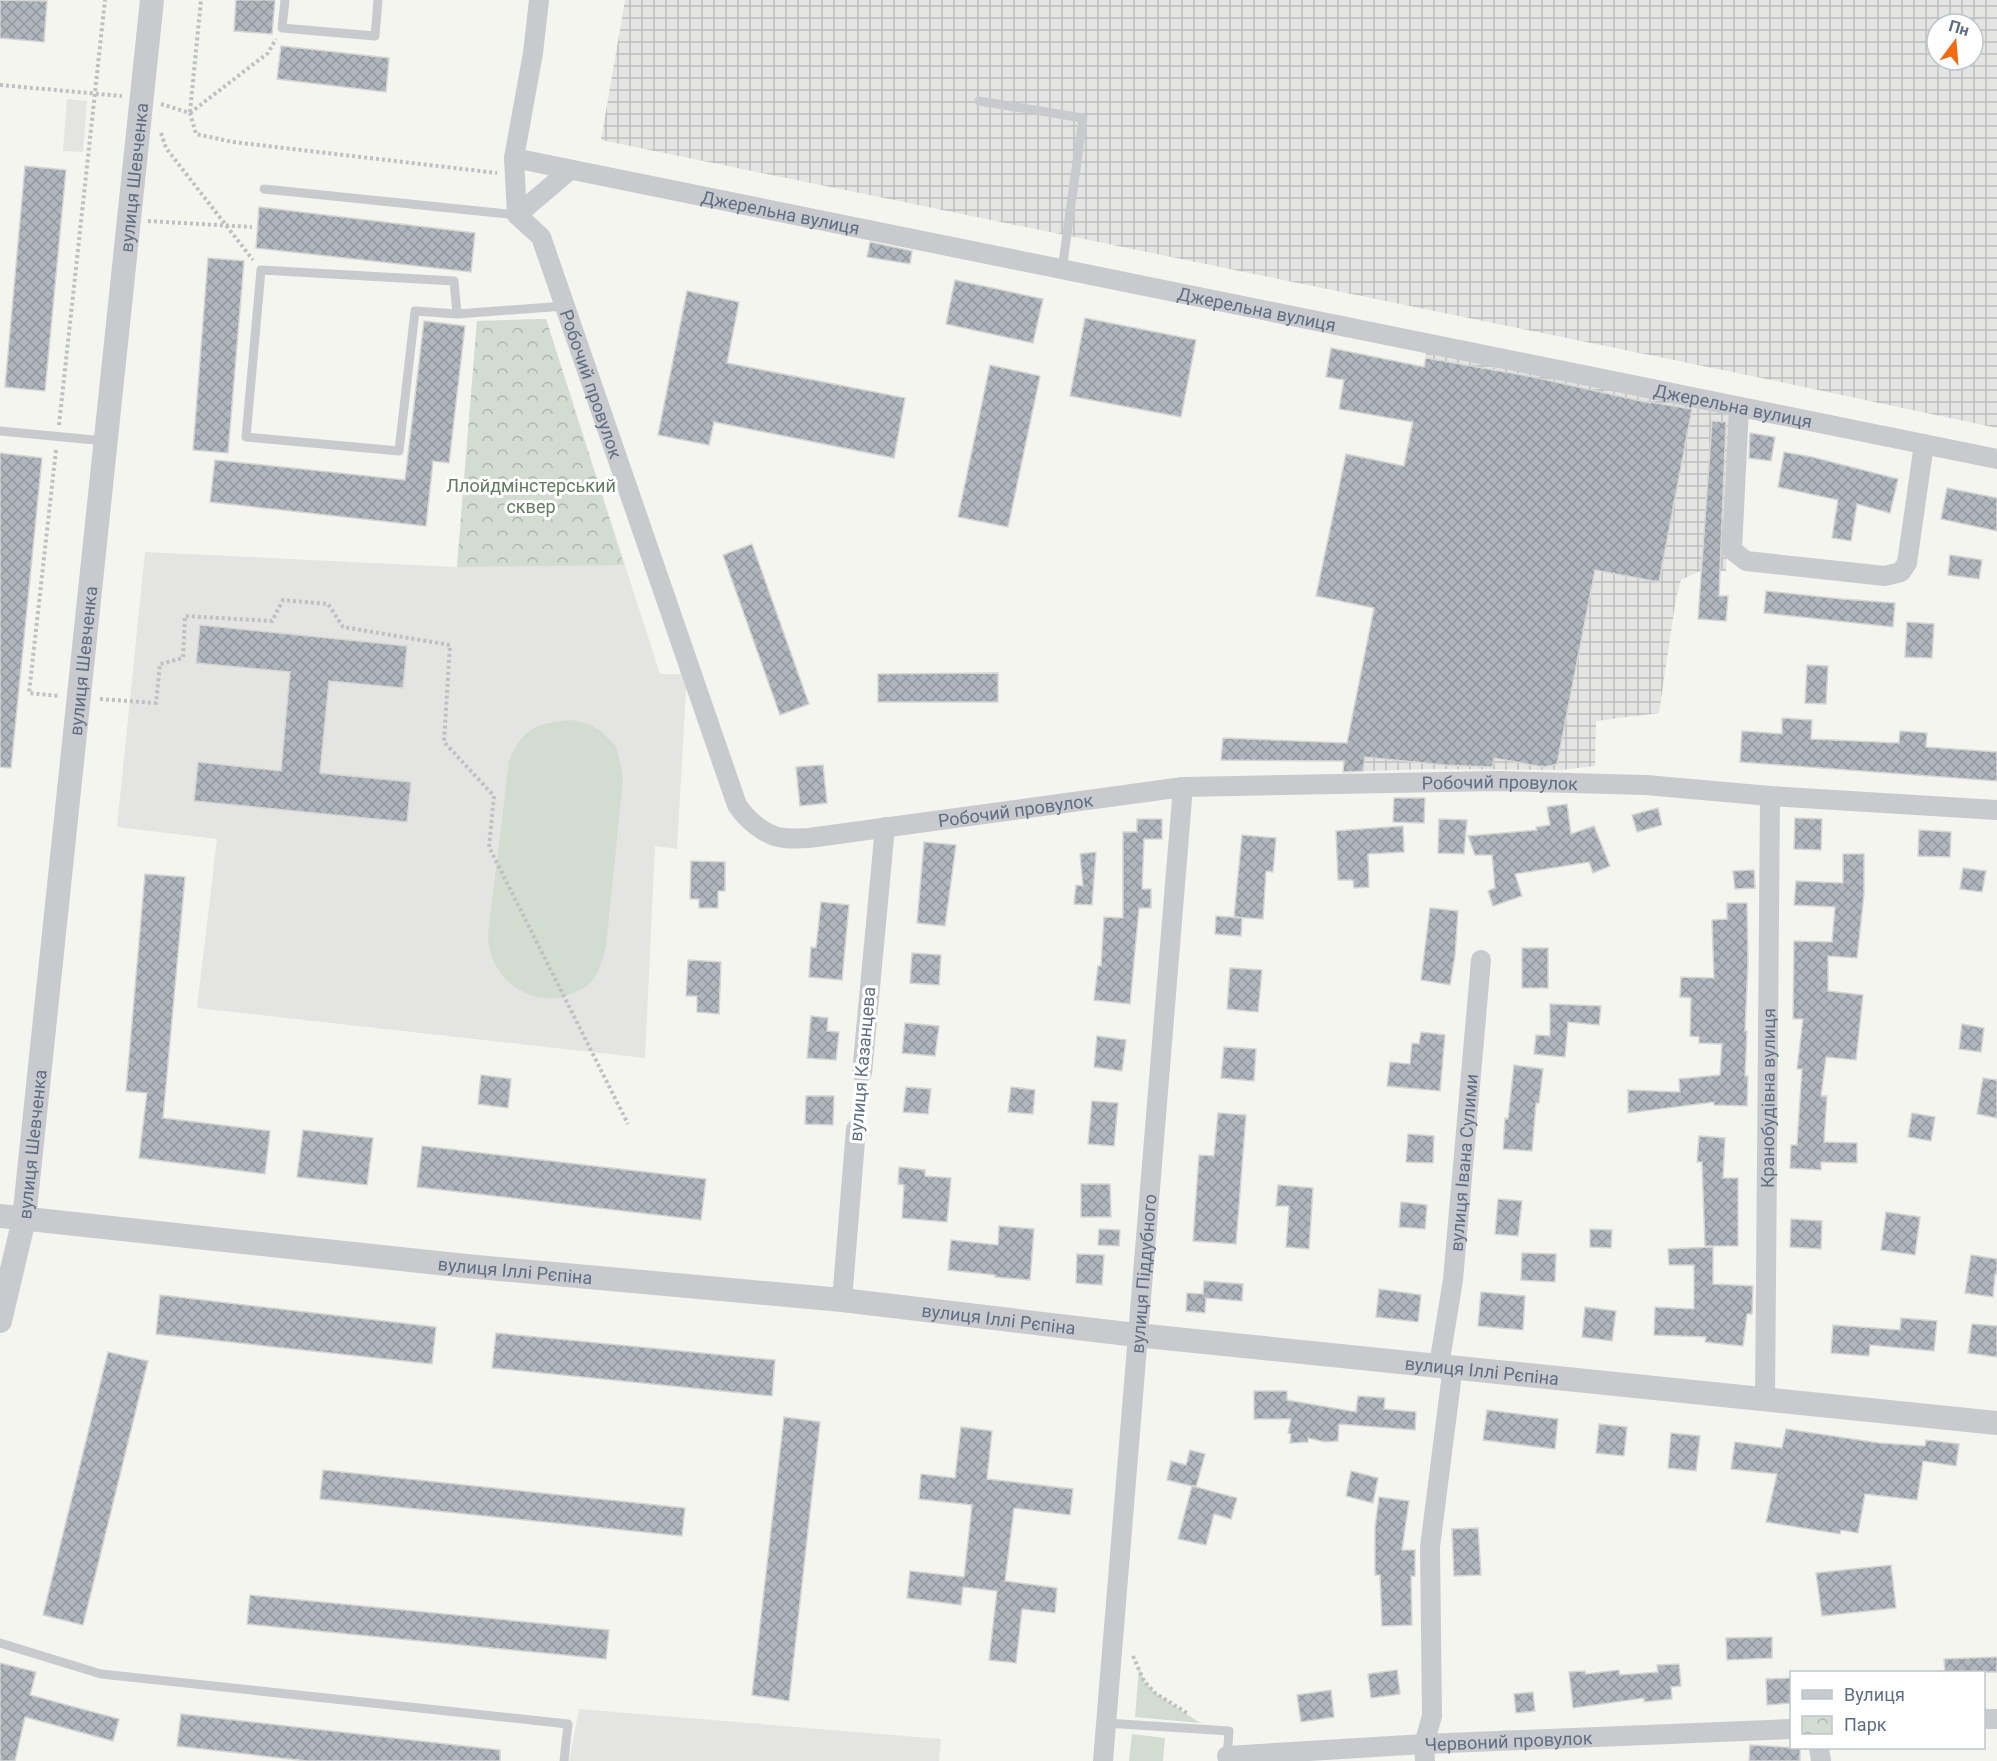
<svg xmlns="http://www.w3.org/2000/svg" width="1997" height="1761" font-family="Roboto,sans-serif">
<defs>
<pattern id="industrial-grid" width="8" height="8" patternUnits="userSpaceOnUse" patternTransform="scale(1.5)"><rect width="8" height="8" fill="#e4e5e3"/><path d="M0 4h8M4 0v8" fill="none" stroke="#bcbebe"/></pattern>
<pattern id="park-crowns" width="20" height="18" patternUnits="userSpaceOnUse" patternTransform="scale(1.5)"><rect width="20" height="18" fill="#d3dcd0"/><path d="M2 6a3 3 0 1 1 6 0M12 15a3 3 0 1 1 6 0" fill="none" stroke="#afb7ae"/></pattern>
<pattern id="building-cross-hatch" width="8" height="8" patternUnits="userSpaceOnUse" patternTransform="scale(1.5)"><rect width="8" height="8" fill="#b0b6bd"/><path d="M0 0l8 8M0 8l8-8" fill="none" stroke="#93989f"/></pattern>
</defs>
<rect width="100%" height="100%" fill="#f4f5ef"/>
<!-- built -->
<g fill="#e4e5e3">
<path d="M 67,99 L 87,101 L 83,152 L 63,151 Z"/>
<path d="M 546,319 L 660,674 L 687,674 L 677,849 L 655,846 L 645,1058 L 197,1008 L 217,839 L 117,827 L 145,552 L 457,567 L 477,321 Z"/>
<path d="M 579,1709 L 941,1739 L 939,1761 L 569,1761 Z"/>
</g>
<!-- industrial -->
<g fill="url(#industrial-grid)" fill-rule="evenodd">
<path d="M 625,0 L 1997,0 L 1997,428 L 1776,381 L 601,140 ZM 1937,24 L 1973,24 L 1973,60 L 1937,60 Z"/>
<path d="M 1427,348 L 1733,412 L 1734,434 L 1726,571 L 1702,570 L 1681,580 L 1676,598 L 1659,713 L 1596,721 L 1595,766 L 1561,770 L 1429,769 L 1343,772 L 1344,761 L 1221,760 L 1223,738 L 1347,743 Z"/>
</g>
<!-- green -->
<g fill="#d3dcd0">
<path d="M 572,720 L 588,724 L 601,731 L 616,746 L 620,762 L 623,779 L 606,947 C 602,959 600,972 591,982 C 586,988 578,991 571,994 C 531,1011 487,977 488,934 L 509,761 C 523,727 537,723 572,720 Z"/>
<path d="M 1139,1668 L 1144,1681 L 1155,1693 L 1200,1723 L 1135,1717 Z"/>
<path d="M 1132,1734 L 1165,1738 L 1163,1761 L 1129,1761 Z"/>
</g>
<!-- park -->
<path fill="url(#park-crowns)" d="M 546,319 L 624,565 L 457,567 L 477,321 Z"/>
<!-- building -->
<g fill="url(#building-cross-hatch)" stroke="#d5d5d3" stroke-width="1.5">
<path d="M 0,0 L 47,1 L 44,42 L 0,38 Z"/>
<path d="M 236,0 L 275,0 L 272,34 L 234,31 Z"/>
<path d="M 281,46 L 389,58 L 386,92 L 277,79 Z"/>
<path d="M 25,166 L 66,170 L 45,391 L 5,387 Z"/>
<path d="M 259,207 L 475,233 L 471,272 L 256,248 Z"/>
<path d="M 870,242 L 912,251 L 910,264 L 867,257 Z"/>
<path d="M 208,258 L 244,261 L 228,453 L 193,450 Z"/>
<path d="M 955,280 L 1043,299 L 1033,343 L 946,324 Z"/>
<path d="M 687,291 L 739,302 L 727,363 L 905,398 L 894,458 L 714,422 L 709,445 L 658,435 Z"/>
<path d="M 1085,318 L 1196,340 L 1181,417 L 1070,396 Z"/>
<path d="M 424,321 L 465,326 L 449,463 L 433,461 L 426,526 L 210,502 L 215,460 L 405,480 Z"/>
<path d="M 1331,348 L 1424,367 L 1426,358 L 1533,377 L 1650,403 L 1650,402 L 1692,409 L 1659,582 L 1595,570 L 1557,764 L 1544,767 L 1494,758 L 1492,767 L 1445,765 L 1365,757 L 1363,771 L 1343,772 L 1344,761 L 1221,760 L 1223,738 L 1347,743 L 1374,608 L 1316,596 L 1346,454 L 1404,466 L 1413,422 L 1339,409 L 1344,380 L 1326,377 Z"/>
<path d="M 990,365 L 1040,376 L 1008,527 L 958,517 Z"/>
<path d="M 1712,421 L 1726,422 L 1719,596 L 1728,596 L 1726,621 L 1698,619 Z"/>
<path d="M 1750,433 L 1775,437 L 1771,461 L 1749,458 Z"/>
<path d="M 1784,452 L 1812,457 L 1898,479 L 1890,513 L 1857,504 L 1851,541 L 1832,538 L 1838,500 L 1778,487 Z"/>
<path d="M 0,453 L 42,458 L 11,768 L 0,767 Z"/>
<path d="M 1947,488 L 1997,498 L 1997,531 L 1941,519 Z"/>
<path d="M 752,544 L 809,704 L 780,715 L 723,555 Z"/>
<path d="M 1950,555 L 1982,560 L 1979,579 L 1948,575 Z"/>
<path d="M 1766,591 L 1842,599 L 1895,603 L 1893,627 L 1764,613 Z"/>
<path d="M 1907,622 L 1934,624 L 1932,658 L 1905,657 Z"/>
<path d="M 200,625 L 407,646 L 403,688 L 329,681 L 320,773 L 411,782 L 407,822 L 194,801 L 198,762 L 281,771 L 290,672 L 196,663 Z"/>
<path d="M 1807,665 L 1828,666 L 1826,704 L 1805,703 Z"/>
<path d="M 998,673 L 998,702 L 878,702 L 878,674 Z"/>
<path d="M 1782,718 L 1812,720 L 1811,739 L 1899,743 L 1900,731 L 1927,733 L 1926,747 L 1997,752 L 1997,781 L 1740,762 L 1742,731 L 1782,734 Z"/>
<path d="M 823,765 L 827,803 L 800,806 L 796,767 Z"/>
<path d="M 1394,798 L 1425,798 L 1424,823 L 1393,822 Z"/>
<path d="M 1567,804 L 1571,834 L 1594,826 L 1610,866 L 1593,873 L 1589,862 L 1515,874 L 1522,896 L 1493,906 L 1488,891 L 1495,888 L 1492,855 L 1475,855 L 1468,836 L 1537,830 L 1536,827 L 1550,825 L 1547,807 Z"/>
<path d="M 1658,808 L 1662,825 L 1637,832 L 1632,815 Z"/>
<path d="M 1795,818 L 1822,819 L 1821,850 L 1794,849 Z"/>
<path d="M 1137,819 L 1162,819 L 1162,839 L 1144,839 L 1142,889 L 1151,889 L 1151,908 L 1139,908 L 1130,1004 L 1094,1000 L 1098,966 L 1101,966 L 1104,917 L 1123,918 L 1123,832 L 1137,832 Z"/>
<path d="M 1439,819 L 1467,820 L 1464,854 L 1438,853 Z"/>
<path d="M 1403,826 L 1404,852 L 1368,854 L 1369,887 L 1354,888 L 1353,880 L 1338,880 L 1336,831 Z"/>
<path d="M 1919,830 L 1951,832 L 1950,857 L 1918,856 Z"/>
<path d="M 1242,835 L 1276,838 L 1273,872 L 1266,871 L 1263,919 L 1234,917 Z"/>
<path d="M 924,842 L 956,845 L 945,926 L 917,923 Z"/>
<path d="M 1096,852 L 1092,905 L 1074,904 L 1076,885 L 1083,886 L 1080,854 Z"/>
<path d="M 1843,854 L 1864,854 L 1864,894 L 1857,958 L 1828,956 L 1828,991 L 1863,995 L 1856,1060 L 1826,1057 L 1821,1096 L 1827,1096 L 1824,1142 L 1857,1143 L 1857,1163 L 1821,1162 L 1821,1170 L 1790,1168 L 1791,1145 L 1797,1145 L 1802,1069 L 1797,1069 L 1803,1019 L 1793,1019 L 1794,941 L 1832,942 L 1835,907 L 1794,905 L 1796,881 L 1843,883 Z"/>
<path d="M 691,861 L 725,862 L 725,891 L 718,891 L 718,908 L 699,908 L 699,899 L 690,899 Z"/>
<path d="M 1963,868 L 1986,871 L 1982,892 L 1960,889 Z"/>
<path d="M 1754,870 L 1755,888 L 1735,889 L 1733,871 Z"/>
<path d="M 145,874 L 185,877 L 163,1118 L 270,1131 L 265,1174 L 139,1158 L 147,1093 L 126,1091 Z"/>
<path d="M 821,902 L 849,905 L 842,980 L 809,977 L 811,947 L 816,948 Z"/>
<path d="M 1727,903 L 1747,903 L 1748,962 L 1745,1031 L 1747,1031 L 1745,1076 L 1748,1076 L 1747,1106 L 1714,1105 L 1714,1102 L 1628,1113 L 1628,1090 L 1680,1092 L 1679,1079 L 1720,1075 L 1722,1044 L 1699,1043 L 1699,1037 L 1690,1036 L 1691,998 L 1680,997 L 1681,977 L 1714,978 L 1712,920 L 1727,919 Z"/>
<path d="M 1430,908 L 1458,911 L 1455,956 L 1450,985 L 1421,980 Z"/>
<path d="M 1216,916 L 1242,918 L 1241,936 L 1215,934 Z"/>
<rect x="1522" y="948" width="26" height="40"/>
<path d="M 912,953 L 941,955 L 939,985 L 910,983 Z"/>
<path d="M 688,960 L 721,962 L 719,1014 L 697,1012 L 697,996 L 686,996 Z"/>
<path d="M 1230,968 L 1262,970 L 1258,1012 L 1227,1009 Z"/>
<path d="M 1550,1004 L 1601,1006 L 1599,1025 L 1568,1022 L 1565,1057 L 1534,1054 L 1536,1035 L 1550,1036 Z"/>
<path d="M 811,1016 L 828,1018 L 827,1031 L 839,1032 L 836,1060 L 807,1058 Z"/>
<path d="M 905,1023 L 939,1026 L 935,1056 L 902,1053 Z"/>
<path d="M 1962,1024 L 1984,1028 L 1981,1052 L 1959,1049 Z"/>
<path d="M 1421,1032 L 1445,1035 L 1440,1091 L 1387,1086 L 1390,1062 L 1410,1064 L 1412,1043 L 1419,1044 Z"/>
<path d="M 1097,1036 L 1126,1040 L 1122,1071 L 1094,1067 Z"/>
<path d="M 1224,1047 L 1256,1049 L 1254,1081 L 1221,1078 Z"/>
<path d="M 1514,1065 L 1543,1069 L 1539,1103 L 1536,1103 L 1532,1151 L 1503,1149 L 1505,1118 L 1508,1119 Z"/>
<path d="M 481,1075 L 511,1079 L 508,1108 L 478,1104 Z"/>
<path d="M 1983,1078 L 1997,1080 L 1997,1118 L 1977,1114 Z"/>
<path d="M 906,1087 L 931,1089 L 928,1114 L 903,1112 Z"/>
<path d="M 1011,1087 L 1035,1090 L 1033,1114 L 1008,1112 Z"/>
<path d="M 806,1096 L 834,1096 L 833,1125 L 805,1124 Z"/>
<path d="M 1092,1101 L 1118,1103 L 1114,1146 L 1088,1144 Z"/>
<path d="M 1218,1113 L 1246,1115 L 1236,1244 L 1193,1241 L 1199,1155 L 1214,1156 Z"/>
<path d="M 1912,1113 L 1935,1117 L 1931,1141 L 1908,1137 Z"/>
<path d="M 303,1130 L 373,1138 L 367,1185 L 297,1177 Z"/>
<path d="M 1408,1134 L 1434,1136 L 1433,1163 L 1406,1162 Z"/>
<path d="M 1699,1136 L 1725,1138 L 1723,1178 L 1738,1178 L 1738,1246 L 1705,1246 L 1702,1162 L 1697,1162 Z"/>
<path d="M 422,1146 L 706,1179 L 701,1220 L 417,1187 Z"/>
<path d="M 899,1167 L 925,1170 L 925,1176 L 951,1178 L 947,1222 L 902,1218 L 904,1185 L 898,1184 Z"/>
<path d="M 1081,1184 L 1110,1184 L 1111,1217 L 1081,1217 Z"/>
<path d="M 1278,1185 L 1313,1188 L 1309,1249 L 1286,1247 L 1289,1206 L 1276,1206 Z"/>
<path d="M 1498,1199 L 1522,1201 L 1518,1236 L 1495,1234 Z"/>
<path d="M 1401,1202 L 1427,1205 L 1425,1229 L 1399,1227 Z"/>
<path d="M 1886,1212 L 1920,1217 L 1915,1255 L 1881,1250 Z"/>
<path d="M 1791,1219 L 1822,1221 L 1821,1249 L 1790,1247 Z"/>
<path d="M 999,1226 L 1034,1229 L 1030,1280 L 995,1277 L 995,1275 L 948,1270 L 951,1240 L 998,1245 Z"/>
<path d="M 1099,1229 L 1120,1230 L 1119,1246 L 1098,1245 Z"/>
<path d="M 1590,1229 L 1612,1230 L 1611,1248 L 1590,1247 Z"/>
<path d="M 1713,1247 L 1713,1284 L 1753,1286 L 1752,1314 L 1747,1314 L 1743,1346 L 1705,1342 L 1706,1337 L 1654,1335 L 1655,1307 L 1694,1309 L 1694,1265 L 1669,1265 L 1668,1249 Z"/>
<path d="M 1522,1253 L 1556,1254 L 1555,1282 L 1521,1280 Z"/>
<path d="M 1077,1254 L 1104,1255 L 1102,1285 L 1076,1283 Z"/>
<path d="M 1971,1255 L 1997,1259 L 1997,1275 L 1995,1274 L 1993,1297 L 1965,1293 Z"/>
<path d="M 1204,1281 L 1243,1284 L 1242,1301 L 1206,1298 L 1205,1313 L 1186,1311 L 1187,1293 L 1203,1294 Z"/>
<path d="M 1379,1289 L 1421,1295 L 1418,1322 L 1376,1317 Z"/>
<path d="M 1481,1292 L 1525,1296 L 1523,1330 L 1478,1326 Z"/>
<path d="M 160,1295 L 436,1327 L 432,1364 L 156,1334 Z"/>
<path d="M 1585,1307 L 1616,1311 L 1612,1341 L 1582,1337 Z"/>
<path d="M 1901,1318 L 1937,1321 L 1934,1351 L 1870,1345 L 1869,1356 L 1831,1353 L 1833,1325 L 1900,1330 Z"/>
<path d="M 1972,1324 L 1997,1326 L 1997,1357 L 1968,1353 Z"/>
<path d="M 496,1333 L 775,1360 L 772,1396 L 492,1368 Z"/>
<path d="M 108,1352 L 148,1361 L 83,1625 L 43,1615 Z"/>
<path d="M 1254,1391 L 1287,1391 L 1287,1400 L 1356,1412 L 1358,1396 L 1385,1398 L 1384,1409 L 1416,1412 L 1415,1430 L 1339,1424 L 1338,1441 L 1325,1442 L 1308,1438 L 1308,1442 L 1290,1443 L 1291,1434 L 1288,1433 L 1291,1419 L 1254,1419 Z"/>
<path d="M 1487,1410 L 1558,1419 L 1555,1449 L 1483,1440 Z"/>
<path d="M 784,1417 L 820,1422 L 789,1701 L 752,1695 Z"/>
<path d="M 1599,1424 L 1627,1427 L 1624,1456 L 1596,1453 Z"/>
<path d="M 961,1427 L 992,1431 L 987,1479 L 1073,1489 L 1070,1515 L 1014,1508 L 1005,1581 L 1057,1588 L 1055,1613 L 1022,1609 L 1016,1663 L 989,1660 L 997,1591 L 963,1587 L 961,1605 L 907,1598 L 910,1571 L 964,1577 L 972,1505 L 919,1499 L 921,1474 L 955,1478 Z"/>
<path d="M 1786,1429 L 1879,1443 L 1925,1446 L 1926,1440 L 1959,1444 L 1956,1466 L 1923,1461 L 1917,1500 L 1865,1494 L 1858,1533 L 1841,1530 L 1840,1534 L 1766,1522 L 1777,1474 L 1731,1469 L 1735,1442 L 1782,1448 Z"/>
<path d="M 1671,1433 L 1700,1436 L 1696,1471 L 1668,1468 Z"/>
<path d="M 1190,1450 L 1205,1454 L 1196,1487 L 1167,1480 L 1171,1461 L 1186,1465 Z"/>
<path d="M 323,1470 L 685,1508 L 682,1536 L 320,1499 Z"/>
<path d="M 1351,1471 L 1378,1478 L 1373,1503 L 1346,1496 Z"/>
<path d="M 1192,1486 L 1237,1498 L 1231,1519 L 1214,1514 L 1206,1545 L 1178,1539 Z"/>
<path d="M 1379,1497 L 1409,1501 L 1402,1550 L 1415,1550 L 1415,1576 L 1411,1576 L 1412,1625 L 1382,1626 L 1380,1575 L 1375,1575 L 1375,1527 Z"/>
<path d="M 1478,1528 L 1481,1575 L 1454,1576 L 1452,1529 Z"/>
<path d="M 1891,1565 L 1896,1608 L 1822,1616 L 1816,1573 Z"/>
<path d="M 250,1595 L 609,1630 L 606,1659 L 247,1624 Z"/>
<path d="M 1772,1637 L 1772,1658 L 1727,1660 L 1726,1638 Z"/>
<path d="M 1997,1657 L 1997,1672 L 1945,1672 L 1944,1659 Z"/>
<path d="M 0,1663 L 36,1672 L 30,1695 L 119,1719 L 113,1741 L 25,1717 L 15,1761 L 0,1761 Z"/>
<path d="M 1679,1664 L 1681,1686 L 1671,1687 L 1672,1699 L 1644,1702 L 1644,1698 L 1573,1708 L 1569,1672 L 1585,1671 L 1586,1674 L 1619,1670 L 1620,1675 L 1658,1672 L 1657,1665 Z"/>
<path d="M 1397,1670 L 1400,1694 L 1371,1698 L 1368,1674 Z"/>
<path d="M 1791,1678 L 1791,1703 L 1767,1705 L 1766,1679 Z"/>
<path d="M 1331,1690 L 1334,1717 L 1301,1722 L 1297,1695 Z"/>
<path d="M 1533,1692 L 1535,1711 L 1516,1713 L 1514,1694 Z"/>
<path d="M 181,1714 L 500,1750 L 500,1761 L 307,1761 L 177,1746 Z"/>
<path d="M 1750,1745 L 1800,1748 L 1800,1761 L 1749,1761 Z"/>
</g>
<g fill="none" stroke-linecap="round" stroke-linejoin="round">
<!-- path -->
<g stroke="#bec0c2" stroke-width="4" stroke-dasharray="3 3" stroke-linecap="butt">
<path d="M 0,85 L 122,96"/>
<path d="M 161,104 L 190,113 L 196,134 L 233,142 L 497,173"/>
<path d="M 190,112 L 201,0"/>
<path d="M 190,113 L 268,53 L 276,39"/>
<path d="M 161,133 L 166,148 L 253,260"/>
<path d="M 148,221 L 252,227"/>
<path d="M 59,425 L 105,0"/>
<path d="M 56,450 L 29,693 L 59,696"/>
<path d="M 100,699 L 156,703 L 160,664 L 183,658 L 185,616 L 272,621 L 283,600 L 328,604 L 343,627 L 450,645 L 444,742 L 494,796 L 489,847 L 628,1124"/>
<path d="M 858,1111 L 860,1091"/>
<path d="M 1133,1656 L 1144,1681 L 1155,1693 L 1187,1713"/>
</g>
<!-- service -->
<g stroke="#c8cace" stroke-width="9">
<path d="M 285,0 L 282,28 L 375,36 L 378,0"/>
<path d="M 979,101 L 1083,118 L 1062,270"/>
<path d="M 264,189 L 517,215"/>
<path d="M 457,314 L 415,311 L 399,451 L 246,437 L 261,270 L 454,281 L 457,314 L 565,306"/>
<path d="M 0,431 L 105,441"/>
<path d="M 0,1643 L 101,1674 L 568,1724 L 564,1761"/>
<path d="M 1106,1723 L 1229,1731 L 1227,1759"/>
</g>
<!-- minor -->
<g stroke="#c8cace" stroke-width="20">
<path id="s1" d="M 539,0 L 533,53 L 514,158 L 517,215 L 541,237 L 737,805 C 747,820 765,836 784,838 C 792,839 801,838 809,838 L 1183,787 L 1499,781 L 1646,785 L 1770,796 L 1997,810"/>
<path id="s2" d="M 514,158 L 1997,459"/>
<path d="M 517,215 L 570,170"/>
<path d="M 1739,407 L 1732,550 L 1746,561 L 1885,576 L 1901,572 L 1907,563 L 1924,444"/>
<path d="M 862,1073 L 885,827"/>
<path d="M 842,1300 L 856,1129"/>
<path id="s3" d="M 1439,1365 L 1453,1280 L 1481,960"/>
<path id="s4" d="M 1765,1400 L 1770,796"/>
<path d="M 1984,1719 L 1997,1719"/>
<path d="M 1819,1748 L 1821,1761"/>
<path id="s5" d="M 1227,1756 L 1424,1744 L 1792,1729"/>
<path id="s6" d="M 1103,1761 L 1183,787"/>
<path d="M 1425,1761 L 1424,1744 L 1432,1716 L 1430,1547 L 1453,1366"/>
</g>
<!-- tertiary -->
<g stroke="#c8cace" stroke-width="24">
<path id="s7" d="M 0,1216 L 466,1266 L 842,1300 L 1136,1335 L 1997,1423"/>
<path id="s8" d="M 0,1321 L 24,1219 L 152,0"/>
</g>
</g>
<g text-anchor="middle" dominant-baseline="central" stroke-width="6" stroke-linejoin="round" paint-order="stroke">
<!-- street labels -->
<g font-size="18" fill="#606e84" stroke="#fff">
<text stroke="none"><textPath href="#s8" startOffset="1152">вулиця Шевченка</textPath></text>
<text stroke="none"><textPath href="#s2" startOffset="272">Джерельна вулиця</textPath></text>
<text stroke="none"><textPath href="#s2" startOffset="758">Джерельна вулиця</textPath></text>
<text stroke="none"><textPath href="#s1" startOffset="405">Робочий провулок</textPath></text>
<text stroke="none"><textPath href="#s2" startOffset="1244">Джерельна вулиця</textPath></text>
<text stroke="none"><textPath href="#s8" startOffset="666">вулиця Шевченка</textPath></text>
<text stroke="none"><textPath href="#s1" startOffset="1629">Робочий провулок</textPath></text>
<text stroke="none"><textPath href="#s1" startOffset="1143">Робочий провулок</textPath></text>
<text transform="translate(862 1064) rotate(-85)">вулиця Казанцева</text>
<text stroke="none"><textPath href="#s4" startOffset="302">Кранобудівна вулиця</textPath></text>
<text stroke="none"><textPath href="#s8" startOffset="180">вулиця Шевченка</textPath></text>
<text stroke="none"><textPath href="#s3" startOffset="204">вулиця Івана Сулими</textPath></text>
<text stroke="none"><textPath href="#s7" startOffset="518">вулиця Іллі Рєпіна</textPath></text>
<text stroke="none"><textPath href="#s6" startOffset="489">вулиця Піддубного</textPath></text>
<text stroke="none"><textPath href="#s7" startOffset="1004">вулиця Іллі Рєпіна</textPath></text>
<text stroke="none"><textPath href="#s7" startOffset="1490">вулиця Іллі Рєпіна</textPath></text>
<text stroke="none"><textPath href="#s5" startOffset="282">Червоний провулок</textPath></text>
</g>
<!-- park labels -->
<g font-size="18" fill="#617a60" stroke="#fff">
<text x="531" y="485">Ллойдмінстерський<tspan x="531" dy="21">сквер</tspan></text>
</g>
</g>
<!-- legend -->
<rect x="1790" y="1671" width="195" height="78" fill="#ffffff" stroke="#bfc5ce" stroke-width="1.5"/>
<rect x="1802" y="1690" width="30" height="9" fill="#c8cace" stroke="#bfc5ce" stroke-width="1.5"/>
<text x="1844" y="1701" font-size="18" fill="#606e84">Вулиця</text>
<rect x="1802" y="1716" width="30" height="18" fill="url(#park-crowns)" stroke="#bfc5ce" stroke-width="1.5"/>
<text x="1844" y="1731" font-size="18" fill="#606e84">Парк</text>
<!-- north arrow -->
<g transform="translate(1955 42) rotate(16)"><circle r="28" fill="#ffffff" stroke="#bfc5ce" stroke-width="1.5"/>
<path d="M0-4.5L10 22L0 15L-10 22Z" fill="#f36a11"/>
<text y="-9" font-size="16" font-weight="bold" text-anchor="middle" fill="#606e84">Пн</text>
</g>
</svg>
